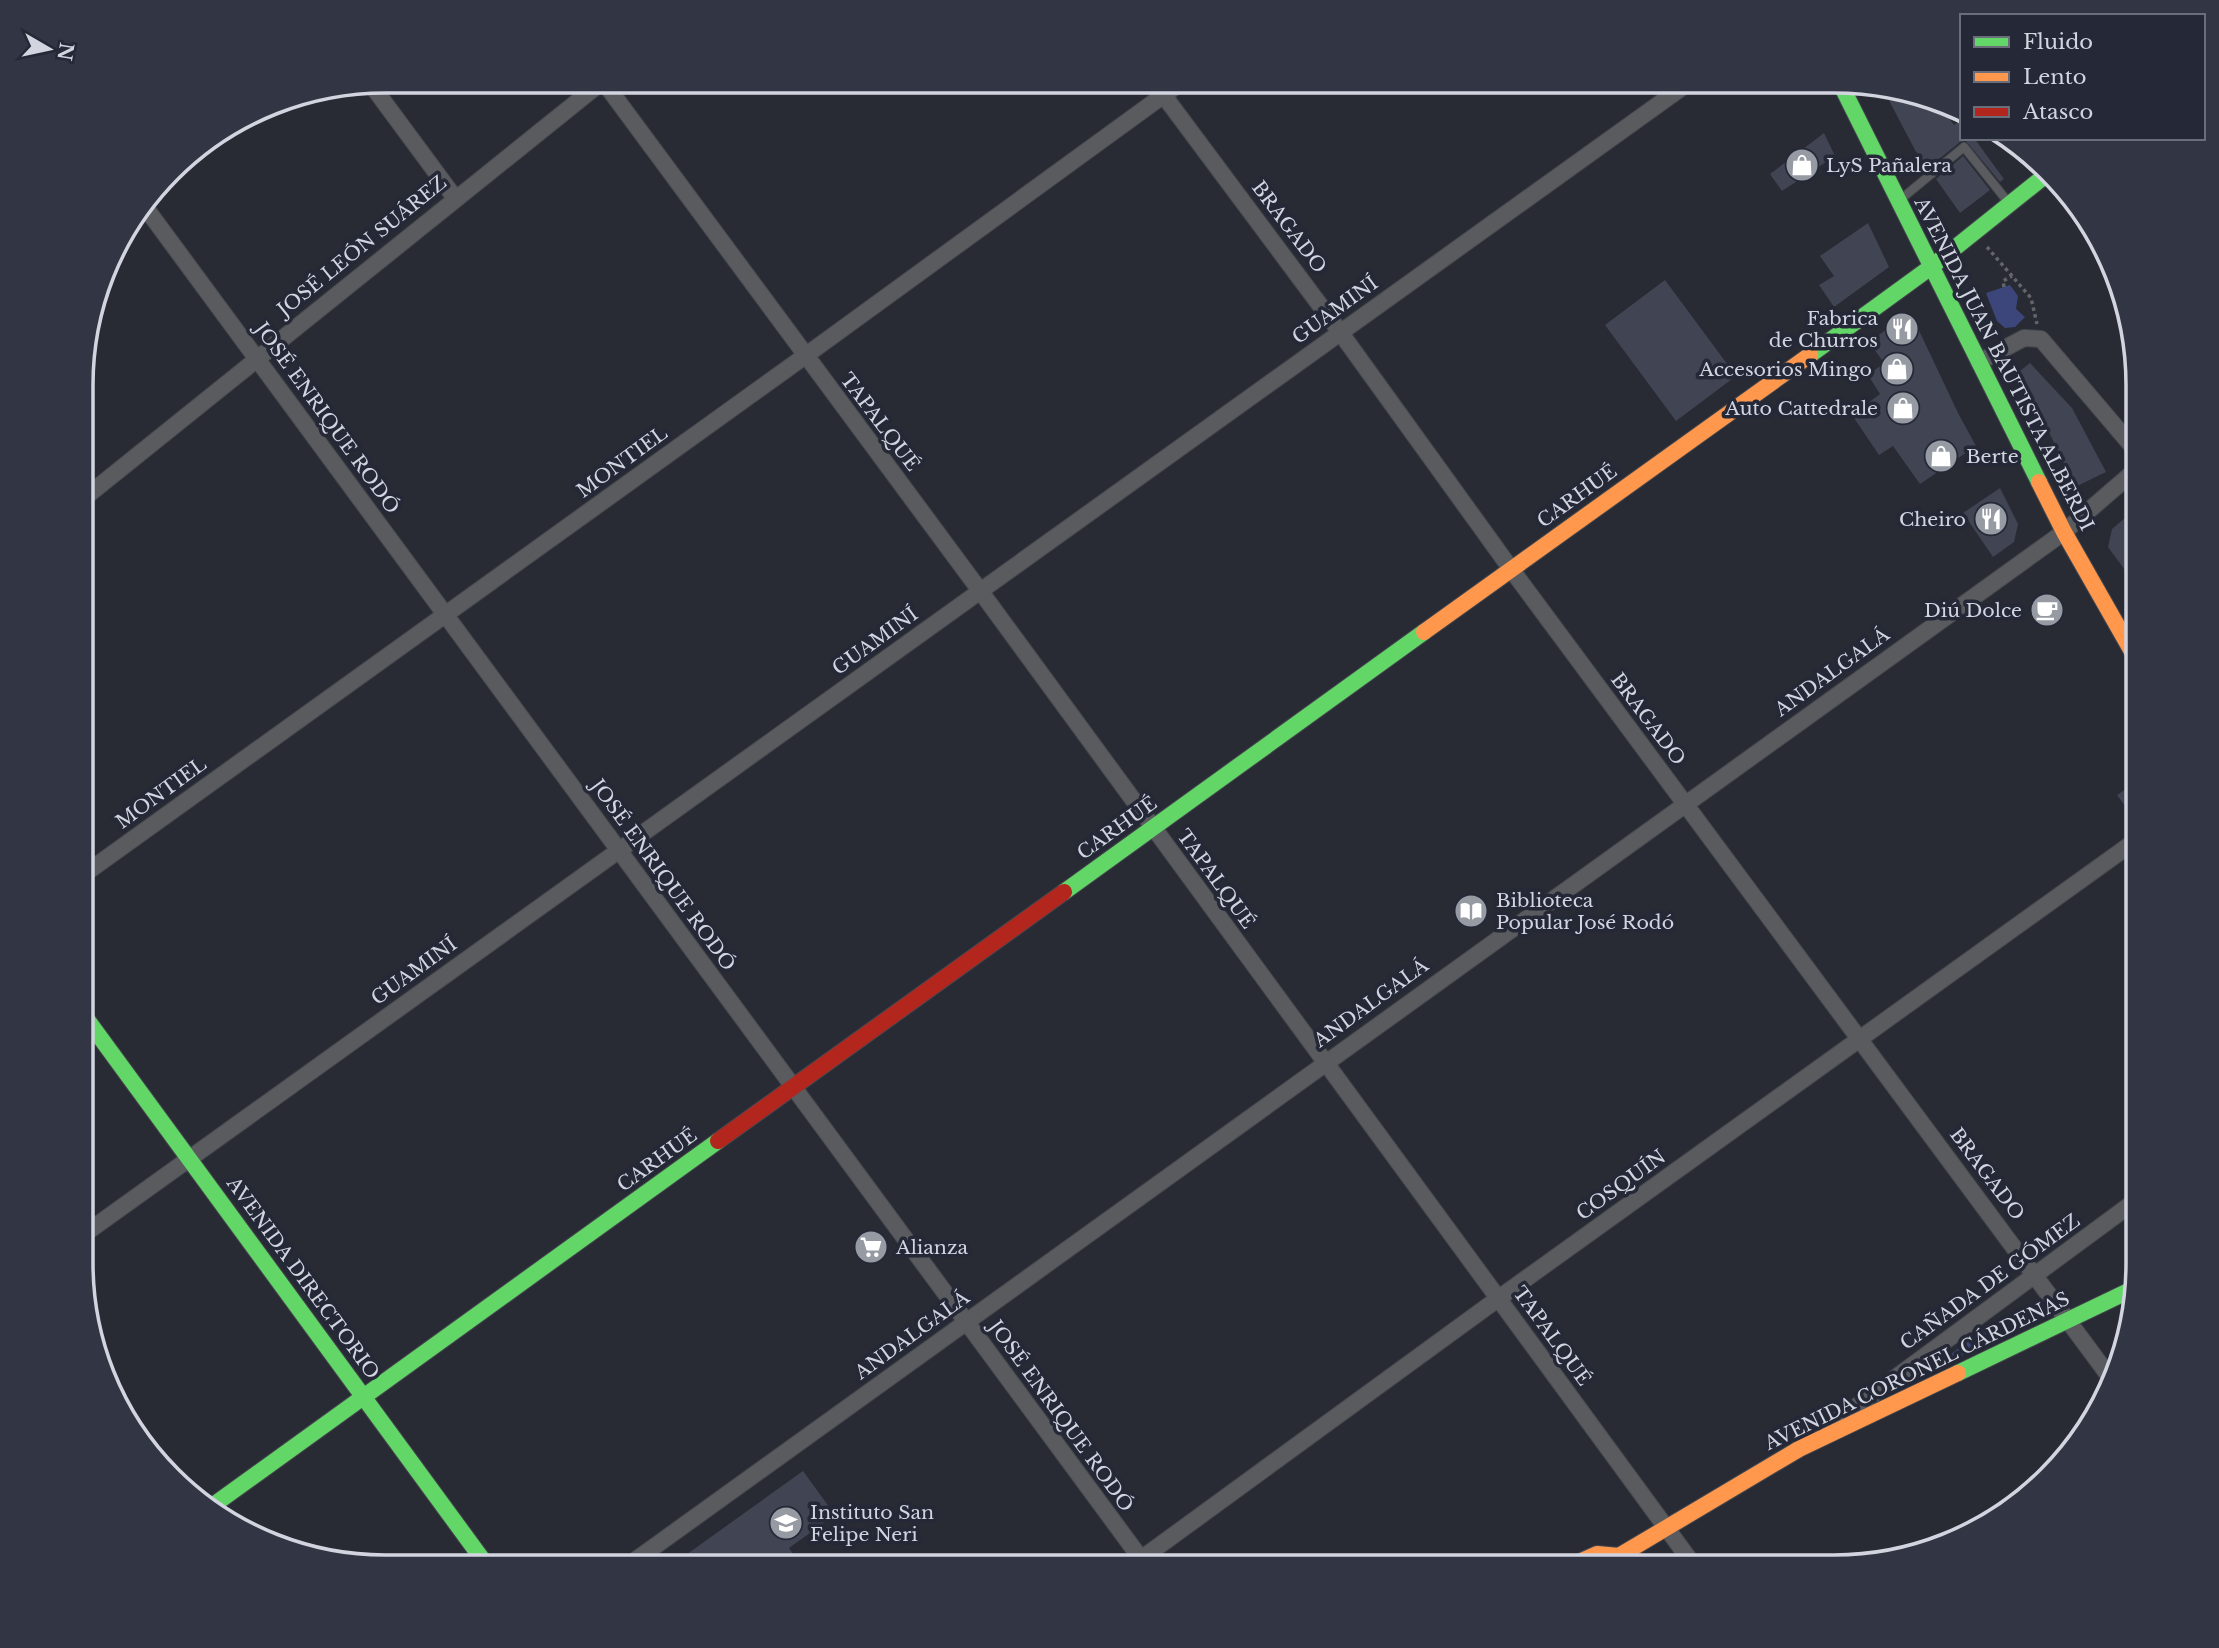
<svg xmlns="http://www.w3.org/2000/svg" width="2219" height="1648" font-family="'Libre Baskerville',serif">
<rect width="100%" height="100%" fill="#282b33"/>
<!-- green -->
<g fill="#3c467b">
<path d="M 2010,285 L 2018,296 L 2016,309 L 2025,317 L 2015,327 L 2005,328 L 1997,321 L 1986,293 Z"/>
<path d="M 1990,1325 L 1997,1340 L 1943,1364 L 1943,1360 Z"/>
</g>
<!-- building -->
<g fill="#414453">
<path d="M 1882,87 L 1933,97 L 1954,125 L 1962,119 L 1962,138 L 1974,138 L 2004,179 L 2000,182 L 1966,141 L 1960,142 L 1928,168 L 1915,150 Z"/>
<path d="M 1824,133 L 1835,156 L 1782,191 L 1770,174 Z"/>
<path d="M 1963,156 L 1990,190 L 1960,213 L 1936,179 Z"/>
<path d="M 1868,223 L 1889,267 L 1834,307 L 1819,285 L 1834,276 L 1820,256 Z"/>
<path d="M 1665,280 L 1736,376 L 1676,421 L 1605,325 Z"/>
<path d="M 1902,318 L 1915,322 L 1958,413 L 1976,446 L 1920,484 L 1893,446 L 1879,455 L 1852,415 L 1880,394 L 1868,375 L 1884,363 L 1869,342 Z"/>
<path d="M 2030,363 L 2072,408 L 2106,472 L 2075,487 L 2020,371 Z"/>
<path d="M 2000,488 L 2018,524 L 2014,542 L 1993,557 L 1963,513 Z"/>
<path d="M 2138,507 L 2138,588 L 2108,547 L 2112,529 Z"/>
<path d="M 2138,781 L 2138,824 L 2117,795 Z"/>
<path d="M 803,1471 L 835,1515 L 789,1548 L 802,1567 L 669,1567 Z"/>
</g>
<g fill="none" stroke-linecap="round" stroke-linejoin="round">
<defs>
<path id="lane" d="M 1901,199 L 1964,147 L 2008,202"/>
<g id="street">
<path d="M 603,81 L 981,592 L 1695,1567"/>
<path d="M 1153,81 L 1340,332 L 1511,569 L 2112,1380"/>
<path d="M 370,83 L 455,198"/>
<path d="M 145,207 L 1147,1567"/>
<path d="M 1979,362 L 2024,338 L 2041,339 L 2138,453"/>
<path d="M 83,499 L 603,81"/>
<path d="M 83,875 L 805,356 L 1183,81"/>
<path d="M 83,1235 L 1691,81"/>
<path d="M 1830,1426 L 2138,1199"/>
<path d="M 626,1567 L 2064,532 L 2138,468"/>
<path d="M 1130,1567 L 1499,1298 L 2138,839"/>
</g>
<g id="fast">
<path d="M 1839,81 L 2039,482"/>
<path d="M 1810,355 L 1931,267 L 2046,175"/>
<path d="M 1064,892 L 1424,632"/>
<path d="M 83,1014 L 488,1567"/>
<path d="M 1958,1373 L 2137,1287"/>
<path d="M 208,1509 L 718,1141"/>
</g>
<g id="slow">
<path d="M 2039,482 L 2064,532 L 2138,662"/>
<path d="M 1424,632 L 1810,355"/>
<path d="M 1568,1567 L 1597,1554 L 1619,1556 L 1799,1449 L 1958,1373"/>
</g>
<path id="jam" d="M 718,1141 L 1064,892"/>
</defs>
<!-- lane casing -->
<use href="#lane" stroke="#44474e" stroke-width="10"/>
<!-- street casing -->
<use href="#street" stroke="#44474e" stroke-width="18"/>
<!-- fast casing -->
<use href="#fast" stroke="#44474e" stroke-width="18"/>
<!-- slow casing -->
<use href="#slow" stroke="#44474e" stroke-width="18"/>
<!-- jam casing -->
<use href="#jam" stroke="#44474e" stroke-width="18"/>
<!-- path -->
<g stroke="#646569" stroke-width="3.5" stroke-dasharray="3.5 3.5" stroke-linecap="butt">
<path d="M 1987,247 L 2031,298 L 2037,324"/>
<path d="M 2004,287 L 2003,281 L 2012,276"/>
</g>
<!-- lane -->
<use href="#lane" stroke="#595b5e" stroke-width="8"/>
<!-- street -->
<use href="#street" stroke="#595b5e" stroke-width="16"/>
<!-- fast -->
<use href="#fast" stroke="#63d668" stroke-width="16"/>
<!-- slow -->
<use href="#slow" stroke="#ff974d" stroke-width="16"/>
<!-- jam -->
<use href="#jam" stroke="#b3261e" stroke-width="16"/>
</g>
<!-- icons -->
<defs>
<symbol id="shop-disc" viewBox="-11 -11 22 22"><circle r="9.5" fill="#969aa3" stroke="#242837"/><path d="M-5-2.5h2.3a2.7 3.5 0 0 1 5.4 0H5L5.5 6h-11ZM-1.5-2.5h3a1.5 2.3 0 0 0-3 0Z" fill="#fff"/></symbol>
<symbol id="restaurant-disc" viewBox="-11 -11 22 22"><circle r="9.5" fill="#969aa3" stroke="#242837"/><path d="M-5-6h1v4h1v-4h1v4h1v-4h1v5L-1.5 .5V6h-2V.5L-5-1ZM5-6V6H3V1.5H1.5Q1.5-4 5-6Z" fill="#fff"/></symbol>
<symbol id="cafe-disc" viewBox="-11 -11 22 22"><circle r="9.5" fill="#969aa3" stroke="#242837"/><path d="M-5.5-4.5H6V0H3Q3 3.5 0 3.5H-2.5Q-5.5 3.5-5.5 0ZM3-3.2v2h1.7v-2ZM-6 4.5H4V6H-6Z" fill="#fff"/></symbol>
<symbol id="library-disc" viewBox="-11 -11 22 22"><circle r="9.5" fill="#969aa3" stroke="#242837"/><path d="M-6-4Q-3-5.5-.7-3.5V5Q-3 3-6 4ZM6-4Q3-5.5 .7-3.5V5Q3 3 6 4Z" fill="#fff"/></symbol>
<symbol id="supermarket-disc" viewBox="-11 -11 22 22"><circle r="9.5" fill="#969aa3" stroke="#242837"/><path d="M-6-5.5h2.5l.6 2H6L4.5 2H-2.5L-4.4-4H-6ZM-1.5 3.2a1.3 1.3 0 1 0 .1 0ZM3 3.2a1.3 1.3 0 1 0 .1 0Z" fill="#fff"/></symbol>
<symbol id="school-disc" viewBox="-11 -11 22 22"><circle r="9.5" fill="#969aa3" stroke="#242837"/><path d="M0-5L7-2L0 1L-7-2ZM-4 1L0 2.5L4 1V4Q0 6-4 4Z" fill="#fff"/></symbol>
</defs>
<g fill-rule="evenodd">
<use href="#shop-disc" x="1783" y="146" width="38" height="38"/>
<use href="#restaurant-disc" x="1883" y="310" width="38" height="38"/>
<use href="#shop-disc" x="1878" y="350" width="38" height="38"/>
<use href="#shop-disc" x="1884" y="389" width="38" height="38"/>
<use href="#shop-disc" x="1922" y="437" width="38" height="38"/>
<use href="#restaurant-disc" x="1972" y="500" width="38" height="38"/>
<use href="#cafe-disc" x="2028" y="591" width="38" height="38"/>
<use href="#library-disc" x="1452" y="892" width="38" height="38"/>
<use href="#supermarket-disc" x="852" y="1228" width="38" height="38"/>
<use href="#school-disc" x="767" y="1504" width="38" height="38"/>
</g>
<g text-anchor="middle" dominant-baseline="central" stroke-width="7" stroke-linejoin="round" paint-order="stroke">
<!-- poi labels -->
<g font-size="19" fill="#d2d5df" stroke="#242837" text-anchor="start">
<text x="1826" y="165">LyS Pañalera</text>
<text x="1878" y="318" text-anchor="end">Fabrica<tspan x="1878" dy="22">de Churros</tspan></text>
<text x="1872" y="369" text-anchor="end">Accesorios Mingo</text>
<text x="1878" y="408" text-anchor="end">Auto Cattedrale</text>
<text x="1966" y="456">Berte</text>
<text x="1966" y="519" text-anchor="end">Cheiro</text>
<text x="2022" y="610" text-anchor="end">Diú Dolce</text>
<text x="1496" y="900">Biblioteca<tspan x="1496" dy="22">Popular José Rodó</tspan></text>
<text x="896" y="1247">Alianza</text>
<text x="810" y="1512">Instituto San<tspan x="810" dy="22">Felipe Neri</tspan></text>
</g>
<!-- street labels -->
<g font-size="19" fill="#d2d5df" stroke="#242837">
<text transform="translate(1289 227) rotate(53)">BRAGADO</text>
<text transform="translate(362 246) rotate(-39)">JOSÉ LEÓN SUÁREZ</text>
<text transform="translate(1335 310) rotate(-36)">GUAMINÍ</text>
<text transform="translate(2004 364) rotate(63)">AVENIDA JUAN BAUTISTA ALBERDI</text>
<text transform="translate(327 418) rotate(54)">JOSÉ ENRIQUE RODÓ</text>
<text transform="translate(880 422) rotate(53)">TAPALQUÉ</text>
<text transform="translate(622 462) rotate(-36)">MONTIEL</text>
<text transform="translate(1577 496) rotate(-36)">CARHUÉ</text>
<text transform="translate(875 641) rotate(-36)">GUAMINÍ</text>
<text transform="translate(1832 672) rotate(-36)">ANDALGALÁ</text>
<text transform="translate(1648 719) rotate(53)">BRAGADO</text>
<text transform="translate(161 793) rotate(-36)">MONTIEL</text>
<text transform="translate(1117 828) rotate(-36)">CARHUÉ</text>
<text transform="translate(663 875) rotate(54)">JOSÉ ENRIQUE RODÓ</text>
<text transform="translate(1216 879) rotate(54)">TAPALQUÉ</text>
<text transform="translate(414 971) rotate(-36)">GUAMINÍ</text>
<text transform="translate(1371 1003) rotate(-36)">ANDALGALÁ</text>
<text transform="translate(657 1160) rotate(-36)">CARHUÉ</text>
<text transform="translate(1987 1174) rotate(53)">BRAGADO</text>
<text transform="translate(1621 1185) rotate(-36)">COSQUÍN</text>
<text transform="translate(303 1278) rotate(54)">AVENIDA DIRECTORIO</text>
<text transform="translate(1990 1282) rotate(-36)">CAÑADA DE GÓMEZ</text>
<text transform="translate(912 1335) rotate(-36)">ANDALGALÁ</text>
<text transform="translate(1552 1336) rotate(54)">TAPALQUÉ</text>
<text transform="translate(1917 1371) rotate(-26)">AVENIDA CORONEL CÁRDENAS</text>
<text transform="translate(1061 1416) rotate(54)">JOSÉ ENRIQUE RODÓ</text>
</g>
</g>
<!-- crop -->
<path d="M0 0H2219V1648H0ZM385 93H1834A292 292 0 0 1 2126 385V1263A292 292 0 0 1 1834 1555H385A292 292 0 0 1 93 1263V385A292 292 0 0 1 385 93Z" fill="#323644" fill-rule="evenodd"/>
<path fill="none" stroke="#d2d5df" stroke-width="3.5" d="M385 93H1834A292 292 0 0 1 2126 385V1263A292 292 0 0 1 1834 1555H385A292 292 0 0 1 93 1263V385A292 292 0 0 1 385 93Z"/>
<!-- legend -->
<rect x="1960" y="14" width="245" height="126" fill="#242837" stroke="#6a6d7a" stroke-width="2"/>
<rect x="1974" y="37" width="35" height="10" fill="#63d668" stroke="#6a6d7a" stroke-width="2"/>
<text x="2023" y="49" font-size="21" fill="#d2d5df">Fluido</text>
<rect x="1974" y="72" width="35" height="10" fill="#ff974d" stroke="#6a6d7a" stroke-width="2"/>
<text x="2023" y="84" font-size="21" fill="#d2d5df">Lento</text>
<rect x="1974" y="107" width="35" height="10" fill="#b3261e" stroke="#6a6d7a" stroke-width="2"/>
<text x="2023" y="119" font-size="21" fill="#d2d5df">Atasco</text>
<!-- north arrow -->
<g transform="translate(49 49) rotate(99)" stroke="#242837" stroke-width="5" paint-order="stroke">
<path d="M0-5L12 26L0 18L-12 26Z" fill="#d2d5df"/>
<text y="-10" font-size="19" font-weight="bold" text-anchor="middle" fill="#d2d5df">N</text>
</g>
</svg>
